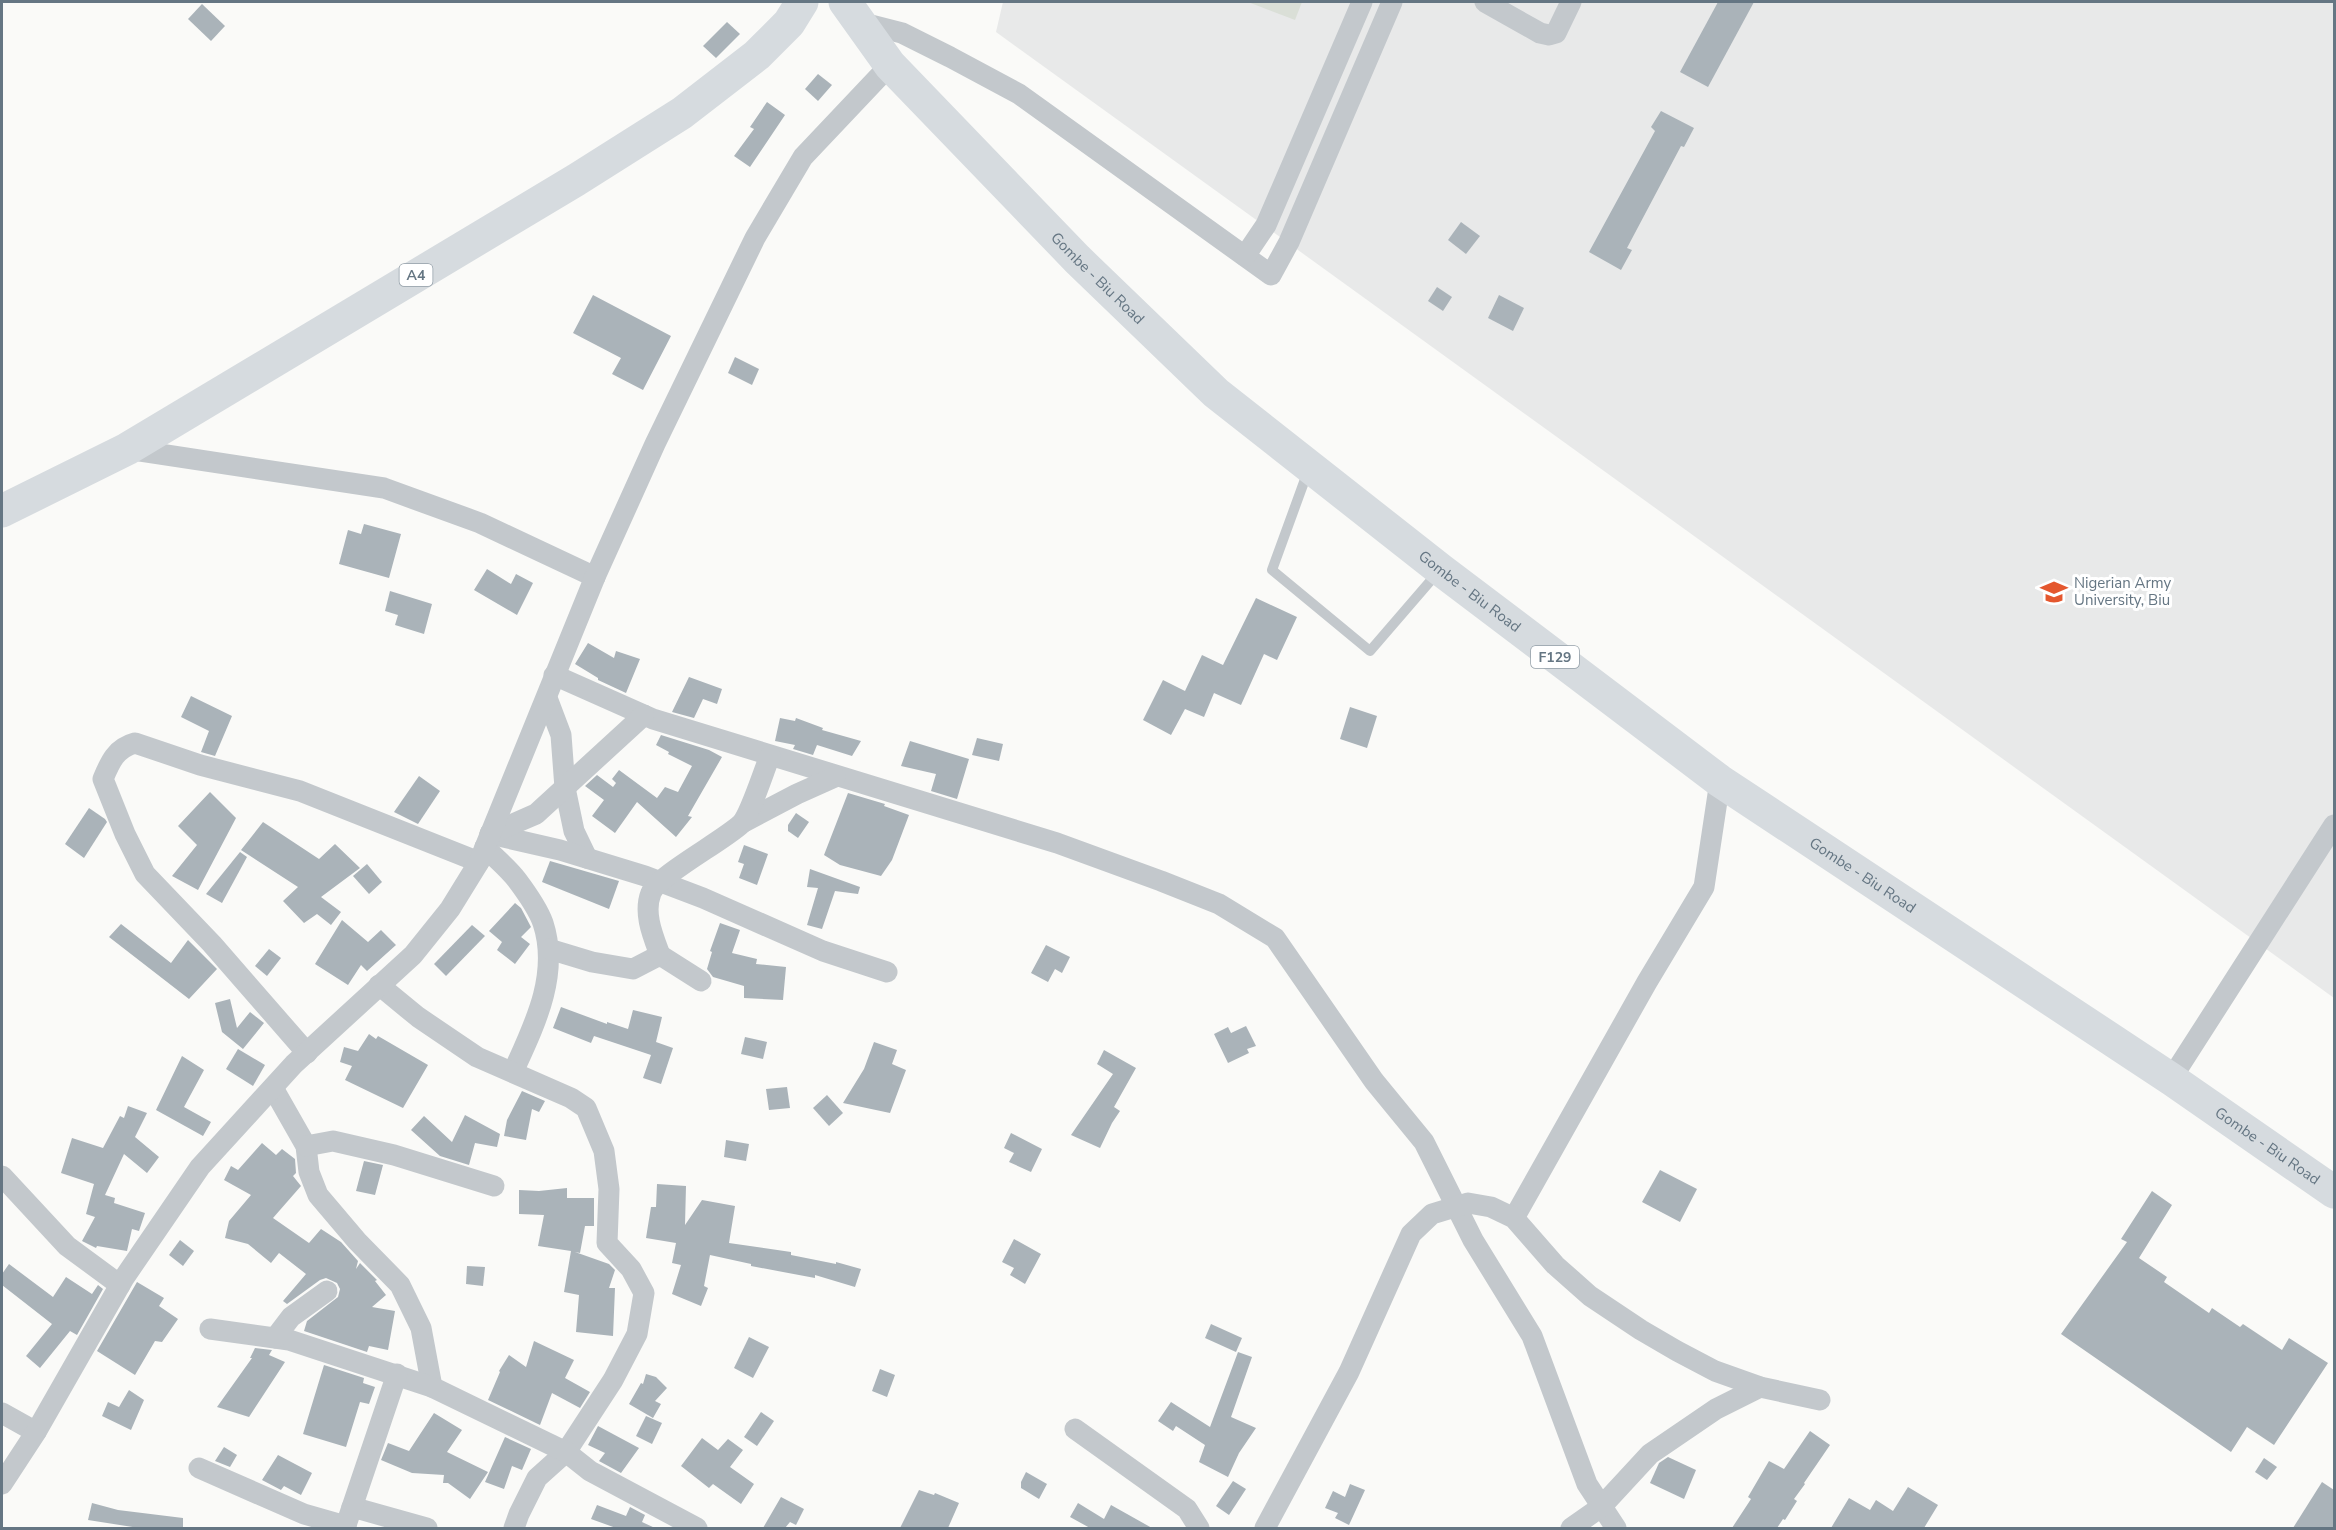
<svg xmlns="http://www.w3.org/2000/svg" width="2336" height="1530" font-family="'Nunito Sans',sans-serif">
<rect width="100%" height="100%" fill="#fafaf8"/>
<!-- built -->
<path fill="#e8e9e9" d="M 1003,2 L 2334,2 L 2334,998 L 996,32 Z"/>
<!-- green -->
<path fill="#dadfd7" d="M 1248,2 L 1302,2 L 1295,20 Z"/>
<!-- building -->
<g fill="#aab3b9">
<path d="M 1718,2 L 1754,2 L 1708,87 L 1680,72 Z"/>
<path d="M 202,4 L 225,26 L 211,41 L 188,19 Z"/>
<path d="M 727,22 L 740,34 L 716,58 L 703,46 Z"/>
<path d="M 818,74 L 832,85 L 818,101 L 805,89 Z"/>
<path d="M 767,102 L 785,115 L 750,167 L 734,156 L 754,129 L 750,127 Z"/>
<path d="M 1661,111 L 1694,128 L 1684,147 L 1681,146 L 1627,248 L 1632,250 L 1621,270 L 1589,252 L 1655,131 L 1651,127 Z"/>
<path d="M 1461,222 L 1480,236 L 1466,254 L 1448,240 Z"/>
<path d="M 1437,287 L 1452,297 L 1443,311 L 1428,301 Z"/>
<path d="M 593,295 L 671,336 L 643,390 L 612,374 L 621,358 L 573,333 Z"/>
<path d="M 1499,295 L 1524,308 L 1513,331 L 1488,318 Z"/>
<path d="M 735,357 L 759,369 L 752,385 L 728,373 Z"/>
<path d="M 364,524 L 401,534 L 389,578 L 339,564 L 348,530 L 361,534 Z"/>
<path d="M 487,569 L 511,584 L 516,574 L 533,583 L 517,615 L 474,590 Z"/>
<path d="M 390,591 L 432,604 L 424,634 L 395,625 L 398,615 L 385,611 Z"/>
<path d="M 1256,598 L 1297,617 L 1277,660 L 1264,654 L 1241,705 L 1214,693 L 1204,717 L 1185,709 L 1171,735 L 1143,720 L 1163,680 L 1185,691 L 1202,655 L 1223,665 Z"/>
<path d="M 588,643 L 614,658 L 616,651 L 640,659 L 626,693 L 598,680 L 598,678 L 575,664 Z"/>
<path d="M 689,677 L 722,689 L 717,704 L 703,699 L 694,718 L 672,712 Z"/>
<path d="M 191,696 L 232,716 L 215,756 L 201,752 L 209,731 L 181,717 Z"/>
<path d="M 1350,707 L 1377,716 L 1367,748 L 1340,739 Z"/>
<path d="M 780,718 L 795,721 L 796,718 L 823,728 L 822,730 L 861,741 L 852,756 L 817,745 L 813,755 L 793,749 L 795,745 L 775,741 Z"/>
<path d="M 661,735 L 709,750 L 722,757 L 688,816 L 692,817 L 676,837 L 637,802 L 615,833 L 592,816 L 604,800 L 585,786 L 597,775 L 613,787 L 616,783 L 612,779 L 619,770 L 657,798 L 665,787 L 678,792 L 692,766 L 668,754 L 669,752 L 656,745 Z"/>
<path d="M 977,738 L 1003,744 L 999,761 L 972,755 Z"/>
<path d="M 910,741 L 969,759 L 957,799 L 931,791 L 936,774 L 901,766 Z"/>
<path d="M 419,776 L 440,791 L 418,824 L 394,812 Z"/>
<path d="M 210,792 L 236,818 L 198,890 L 172,876 L 197,845 L 178,826 Z"/>
<path d="M 848,793 L 885,804 L 884,806 L 909,815 L 892,860 L 881,876 L 840,865 L 824,855 Z"/>
<path d="M 89,808 L 105,819 L 107,822 L 84,858 L 65,844 Z"/>
<path d="M 796,813 L 809,822 L 798,838 L 788,831 L 788,825 Z"/>
<path d="M 263,822 L 319,859 L 335,844 L 360,868 L 321,897 L 341,912 L 331,925 L 317,914 L 304,923 L 283,901 L 298,887 L 241,850 Z"/>
<path d="M 744,845 L 768,854 L 757,885 L 739,878 L 744,864 L 738,862 Z"/>
<path d="M 240,852 L 247,857 L 222,903 L 206,894 Z"/>
<path d="M 550,861 L 619,881 L 609,909 L 542,882 Z"/>
<path d="M 367,864 L 382,882 L 369,894 L 353,876 Z"/>
<path d="M 810,869 L 860,887 L 858,894 L 835,891 L 822,929 L 807,925 L 818,888 L 807,887 Z"/>
<path d="M 515,903 L 521,908 L 531,927 L 521,937 L 530,944 L 515,964 L 497,950 L 502,942 L 489,931 Z"/>
<path d="M 342,920 L 368,942 L 381,930 L 396,945 L 367,971 L 361,965 L 348,985 L 315,964 Z"/>
<path d="M 720,923 L 740,930 L 732,953 L 757,959 L 756,964 L 786,967 L 783,1000 L 744,998 L 744,986 L 713,977 L 707,969 L 712,952 L 710,951 Z"/>
<path d="M 121,924 L 171,963 L 188,940 L 217,969 L 189,999 L 109,937 Z"/>
<path d="M 472,925 L 485,936 L 446,976 L 434,964 Z"/>
<path d="M 1046,945 L 1070,957 L 1062,973 L 1055,969 L 1048,982 L 1031,973 Z"/>
<path d="M 269,949 L 281,958 L 267,976 L 255,966 Z"/>
<path d="M 230,999 L 237,1028 L 250,1012 L 264,1023 L 243,1049 L 222,1032 L 215,1003 Z"/>
<path d="M 561,1007 L 607,1024 L 607,1022 L 628,1029 L 633,1010 L 662,1017 L 656,1042 L 673,1048 L 661,1084 L 643,1078 L 651,1055 L 594,1036 L 591,1043 L 553,1028 Z"/>
<path d="M 1246,1026 L 1256,1046 L 1247,1049 L 1249,1053 L 1228,1063 L 1214,1034 L 1228,1027 L 1231,1033 Z"/>
<path d="M 369,1034 L 376,1039 L 378,1036 L 428,1065 L 403,1108 L 345,1080 L 352,1066 L 340,1062 L 344,1047 L 358,1051 Z"/>
<path d="M 745,1037 L 767,1042 L 763,1059 L 741,1054 Z"/>
<path d="M 874,1042 L 897,1050 L 892,1064 L 906,1070 L 890,1113 L 843,1103 L 864,1069 Z"/>
<path d="M 238,1049 L 265,1065 L 253,1086 L 226,1069 Z"/>
<path d="M 1104,1050 L 1136,1068 L 1114,1107 L 1120,1111 L 1112,1123 L 1100,1148 L 1071,1135 L 1113,1074 L 1097,1064 Z"/>
<path d="M 182,1056 L 204,1070 L 184,1107 L 211,1122 L 203,1136 L 156,1110 Z"/>
<path d="M 787,1087 L 790,1108 L 769,1110 L 766,1089 Z"/>
<path d="M 522,1091 L 545,1101 L 539,1112 L 532,1109 L 526,1140 L 504,1136 L 507,1120 Z"/>
<path d="M 827,1095 L 843,1113 L 829,1126 L 813,1108 Z"/>
<path d="M 128,1106 L 147,1113 L 135,1137 L 159,1157 L 147,1173 L 124,1154 L 105,1195 L 115,1198 L 114,1203 L 145,1213 L 139,1231 L 132,1229 L 127,1251 L 97,1246 L 96,1248 L 82,1241 L 95,1217 L 86,1214 L 94,1184 L 61,1173 L 72,1138 L 103,1148 L 120,1116 L 124,1118 Z"/>
<path d="M 465,1115 L 500,1134 L 497,1147 L 475,1143 L 469,1165 L 440,1156 L 411,1130 L 424,1116 L 452,1142 Z"/>
<path d="M 1011,1133 L 1042,1149 L 1031,1172 L 1009,1162 L 1014,1153 L 1004,1148 Z"/>
<path d="M 726,1140 L 749,1144 L 746,1161 L 724,1157 Z"/>
<path d="M 262,1143 L 276,1155 L 282,1149 L 295,1159 L 296,1173 L 293,1176 L 301,1186 L 273,1218 L 309,1243 L 321,1229 L 341,1242 L 358,1261 L 356,1269 L 360,1263 L 377,1280 L 375,1281 L 386,1295 L 372,1307 L 395,1311 L 388,1350 L 369,1346 L 367,1352 L 304,1331 L 307,1321 L 338,1297 L 340,1289 L 337,1283 L 326,1278 L 320,1280 L 287,1304 L 283,1301 L 306,1274 L 279,1253 L 271,1263 L 248,1244 L 225,1238 L 229,1221 L 251,1195 L 224,1180 L 231,1166 L 238,1170 Z"/>
<path d="M 364,1161 L 383,1165 L 375,1195 L 356,1191 Z"/>
<path d="M 1660,1170 L 1697,1189 L 1680,1222 L 1642,1202 Z"/>
<path d="M 657,1184 L 686,1186 L 685,1225 L 702,1200 L 735,1206 L 729,1243 L 791,1252 L 791,1255 L 836,1264 L 836,1262 L 861,1269 L 855,1287 L 815,1275 L 815,1278 L 751,1266 L 751,1264 L 710,1255 L 704,1286 L 708,1288 L 701,1306 L 672,1294 L 681,1265 L 672,1263 L 676,1243 L 646,1238 L 651,1207 L 656,1207 Z"/>
<path d="M 567,1188 L 567,1198 L 594,1198 L 594,1226 L 585,1226 L 580,1253 L 575,1252 L 609,1264 L 615,1270 L 609,1288 L 615,1288 L 613,1336 L 576,1332 L 579,1295 L 564,1292 L 571,1251 L 538,1246 L 544,1215 L 519,1214 L 519,1190 L 539,1191 Z"/>
<path d="M 2152,1191 L 2172,1205 L 2139,1258 L 2167,1277 L 2164,1282 L 2209,1313 L 2212,1308 L 2240,1327 L 2243,1324 L 2282,1350 L 2289,1338 L 2328,1363 L 2274,1445 L 2247,1427 L 2231,1452 L 2061,1334 L 2127,1242 L 2121,1239 Z"/>
<path d="M 1014,1239 L 1041,1254 L 1025,1284 L 1010,1275 L 1014,1268 L 1002,1262 Z"/>
<path d="M 180,1240 L 194,1251 L 183,1266 L 169,1255 Z"/>
<path d="M 9,1264 L 53,1297 L 66,1277 L 92,1294 L 98,1285 L 103,1289 L 77,1335 L 70,1331 L 40,1368 L 26,1356 L 52,1324 L 2,1285 L 2,1274 Z"/>
<path d="M 467,1266 L 485,1267 L 483,1286 L 466,1284 Z"/>
<path d="M 137,1282 L 164,1298 L 159,1306 L 178,1319 L 162,1342 L 155,1341 L 135,1375 L 97,1351 Z"/>
<path d="M 1211,1324 L 1242,1338 L 1236,1352 L 1205,1338 Z"/>
<path d="M 749,1337 L 769,1347 L 753,1378 L 734,1368 Z"/>
<path d="M 534,1341 L 574,1360 L 565,1378 L 590,1392 L 580,1408 L 552,1393 L 540,1425 L 488,1400 L 500,1372 L 499,1371 L 509,1355 L 526,1367 Z"/>
<path d="M 255,1348 L 272,1350 L 269,1355 L 285,1362 L 249,1417 L 217,1407 L 252,1358 L 250,1358 Z"/>
<path d="M 1238,1352 L 1252,1357 L 1231,1417 L 1256,1428 L 1239,1453 L 1228,1477 L 1199,1462 L 1205,1445 L 1176,1426 L 1173,1431 L 1158,1421 L 1171,1402 L 1210,1427 Z"/>
<path d="M 324,1365 L 364,1378 L 363,1383 L 375,1387 L 369,1404 L 360,1402 L 346,1447 L 303,1434 Z"/>
<path d="M 880,1369 L 895,1375 L 887,1397 L 872,1391 Z"/>
<path d="M 646,1374 L 656,1377 L 667,1388 L 655,1401 L 661,1404 L 653,1418 L 629,1404 L 641,1383 L 643,1384 Z"/>
<path d="M 129,1390 L 144,1400 L 131,1430 L 102,1416 L 108,1402 L 119,1407 Z"/>
<path d="M 761,1412 L 774,1421 L 757,1446 L 744,1437 Z"/>
<path d="M 434,1413 L 462,1430 L 447,1452 L 488,1472 L 470,1499 L 448,1483 L 443,1483 L 444,1475 L 412,1473 L 381,1460 L 388,1443 L 409,1451 Z"/>
<path d="M 646,1416 L 662,1423 L 652,1444 L 636,1436 Z"/>
<path d="M 598,1426 L 639,1448 L 621,1473 L 599,1461 L 605,1453 L 588,1445 Z"/>
<path d="M 1810,1431 L 1830,1445 L 1804,1483 L 1805,1484 L 1794,1499 L 1797,1501 L 1785,1520 L 1783,1519 L 1777,1528 L 1732,1528 L 1751,1499 L 1748,1497 L 1769,1461 L 1784,1469 Z"/>
<path d="M 505,1437 L 531,1449 L 522,1470 L 512,1466 L 504,1489 L 485,1482 Z"/>
<path d="M 702,1438 L 718,1450 L 728,1439 L 743,1450 L 730,1467 L 754,1484 L 741,1504 L 713,1484 L 709,1488 L 681,1466 Z"/>
<path d="M 224,1447 L 237,1455 L 230,1467 L 215,1461 Z"/>
<path d="M 278,1455 L 312,1473 L 301,1495 L 284,1486 L 281,1490 L 262,1480 Z"/>
<path d="M 1668,1457 L 1696,1470 L 1684,1499 L 1650,1483 L 1659,1463 Z"/>
<path d="M 2264,1458 L 2277,1467 L 2267,1480 L 2255,1472 Z"/>
<path d="M 1026,1472 L 1047,1484 L 1039,1499 L 1021,1488 L 1021,1482 Z"/>
<path d="M 1233,1481 L 1246,1489 L 1229,1515 L 1216,1506 Z"/>
<path d="M 2322,1482 L 2334,1490 L 2334,1528 L 2293,1528 Z"/>
<path d="M 1350,1484 L 1365,1490 L 1349,1525 L 1335,1518 L 1338,1513 L 1325,1508 L 1333,1491 L 1345,1497 Z"/>
<path d="M 1908,1487 L 1938,1505 L 1924,1528 L 1831,1528 L 1849,1498 L 1870,1510 L 1876,1500 L 1893,1511 Z"/>
<path d="M 919,1490 L 934,1495 L 935,1493 L 959,1503 L 948,1528 L 900,1528 Z"/>
<path d="M 781,1497 L 804,1509 L 796,1525 L 790,1522 L 785,1528 L 763,1528 Z"/>
<path d="M 92,1503 L 118,1510 L 183,1518 L 183,1528 L 139,1528 L 88,1520 Z"/>
<path d="M 1078,1503 L 1104,1519 L 1111,1505 L 1152,1528 L 1090,1528 L 1070,1517 Z"/>
<path d="M 597,1505 L 626,1516 L 630,1507 L 645,1515 L 642,1522 L 655,1528 L 616,1528 L 591,1519 Z"/>
</g>
<g fill="none" stroke-linecap="round" stroke-linejoin="round">
<!-- service -->
<path stroke="#c3c8cc" stroke-width="10" d="M 1308,471 L 1272,570 L 1370,651 L 1439,571"/>
<!-- minor -->
<g stroke="#c3c8cc" stroke-width="21">
<path d="M 1485,2 L 1540,33 L 1549,35 L 1556,33 L 1571,2"/>
<path d="M 859,22 L 902,33 L 950,57 L 1019,94 L 1271,275 L 1289,242 L 1392,2"/>
<path d="M 1245,256 L 1266,225 L 1362,2"/>
<path d="M 127,449 L 384,488 L 480,523 L 595,577"/>
<path d="M 554,675 L 653,719 L 1057,843 L 1161,881 L 1219,904 L 1275,938 L 1374,1081 L 1424,1142 L 1473,1240 L 1532,1336 L 1587,1484 L 1616,1528"/>
<path d="M 547,698 L 561,735 L 565,788 L 574,831 L 587,858"/>
<path d="M 744,822 L 797,794 L 835,777"/>
<path d="M 490,834 L 560,850 L 645,876 L 703,898 L 823,951 L 887,972"/>
<path d="M 490,834 L 536,814 L 644,715"/>
<path d="M 485,847 C 495,858 508,868 517,880 C 526,892 538,909 543,923 C 560,975 534,1026 513,1072"/>
<path d="M 549,949 L 592,962 L 633,969 L 660,955 L 701,981"/>
<path d="M 660,955 C 653,936 643,913 651,893 C 657,876 723,841 741,824 C 750,815 764,770 770,756"/>
<path d="M 379,985 L 418,1017 L 477,1057 L 571,1098 L 586,1108 L 604,1151 L 609,1189 L 607,1243 L 631,1269 L 644,1293 L 637,1334 L 613,1380 L 566,1452 L 537,1478 L 519,1514 L 514,1528"/>
<path d="M 307,1053 L 212,944 L 145,874 L 125,834 L 103,779 C 110,762 116,748 135,743 L 200,765 L 300,791 L 479,862"/>
<path d="M 2171,1079 L 2334,825"/>
<path d="M 273,1088 L 306,1146 L 309,1172 L 318,1195 L 357,1241 L 400,1285 L 421,1328 L 432,1387"/>
<path d="M 306,1146 L 333,1141 L 394,1155 L 494,1186"/>
<path d="M 2,1176 L 67,1246 L 120,1285"/>
<path d="M 1514,1218 L 1647,982 L 1704,887 L 1720,781"/>
<path d="M 210,1329 L 289,1340 L 432,1387 L 566,1452 L 590,1471 L 697,1528"/>
<path d="M 275,1338 L 291,1317 L 327,1291"/>
<path d="M 2,1413 L 36,1432"/>
<path d="M 1075,1429 L 1187,1509 L 1199,1528"/>
<path d="M 199,1468 L 304,1514 L 346,1526"/>
<path d="M 2,1484 L 36,1432 L 124,1278 L 200,1167 L 294,1064 L 413,955 L 450,909 L 479,862 L 595,577 L 655,444 L 755,238 L 803,157 L 890,65"/>
<path d="M 352,1507 L 427,1528"/>
<path d="M 345,1528 L 397,1374"/>
<path d="M 1265,1528 L 1349,1372 L 1411,1234 L 1432,1214 L 1468,1203 L 1491,1207 L 1514,1218 L 1555,1265 L 1590,1296 L 1641,1330 L 1677,1351 L 1715,1371 L 1760,1387 L 1820,1400"/>
<path d="M 1571,1528 L 1601,1507 L 1650,1454 L 1716,1409 L 1760,1387"/>
</g>
<!-- primary -->
<path stroke="#d6dbdf" stroke-width="33" id="s1" d="M 845,2 L 890,65 L 1077,259 L 1216,393 L 1441,570 L 1720,781 L 2171,1079 L 2334,1192"/>
<!-- trunk -->
<path stroke="#d6dbdf" stroke-width="33" d="M 2,511 L 127,449 L 576,180 L 682,113 L 757,55 L 789,23 L 802,2"/>
</g>
<!-- icons -->
<defs>
<symbol id="university-bare" viewBox="-9 -9 18 18"><path d="M0-5L7-2L0 1L-7-2ZM-4 1L0 2.5L4 1V4Q0 6-4 4Z" fill="#e4572e" stroke="#fff" stroke-width="2.5" paint-order="stroke"/></symbol>
</defs>
<g fill-rule="evenodd">
<use href="#university-bare" x="2035" y="573" width="38" height="38"/>
</g>
<g text-anchor="middle" dominant-baseline="central" stroke-width="6" stroke-linejoin="round" paint-order="stroke">
<!-- shield labels -->
<g fill="#fff" stroke="#939fa8" stroke-width="1.5">
<rect x="399.5" y="264" width="33" height="22" rx="4.5"/>
<rect x="1531" y="646" width="48" height="22" rx="4.5"/>
</g>
<g font-size="14" font-weight="bold" fill="#657683">
<text x="416" y="275">A4</text>
<text x="1555" y="657">F129</text>
</g>
<!-- street labels -->
<g font-size="15" fill="#657683" stroke="#fff">
<text stroke="none"><textPath href="#s1" startOffset="375">Gombe - Biu Road</textPath></text>
<text stroke="none"><textPath href="#s1" startOffset="862">Gombe - Biu Road</textPath></text>
<text stroke="none"><textPath href="#s1" startOffset="1347">Gombe - Biu Road</textPath></text>
<text stroke="none"><textPath href="#s1" startOffset="1834">Gombe - Biu Road</textPath></text>
</g>
<!-- poi labels -->
<g font-size="15" fill="#657683" stroke="#fff" text-anchor="start">
<text x="2074" y="583">Nigerian Army<tspan x="2074" dy="17">University, Biu</tspan></text>
</g>
</g>
<!-- border -->
<rect width="2336" height="1530" fill="none" stroke="#657683" stroke-width="6"/>
</svg>
